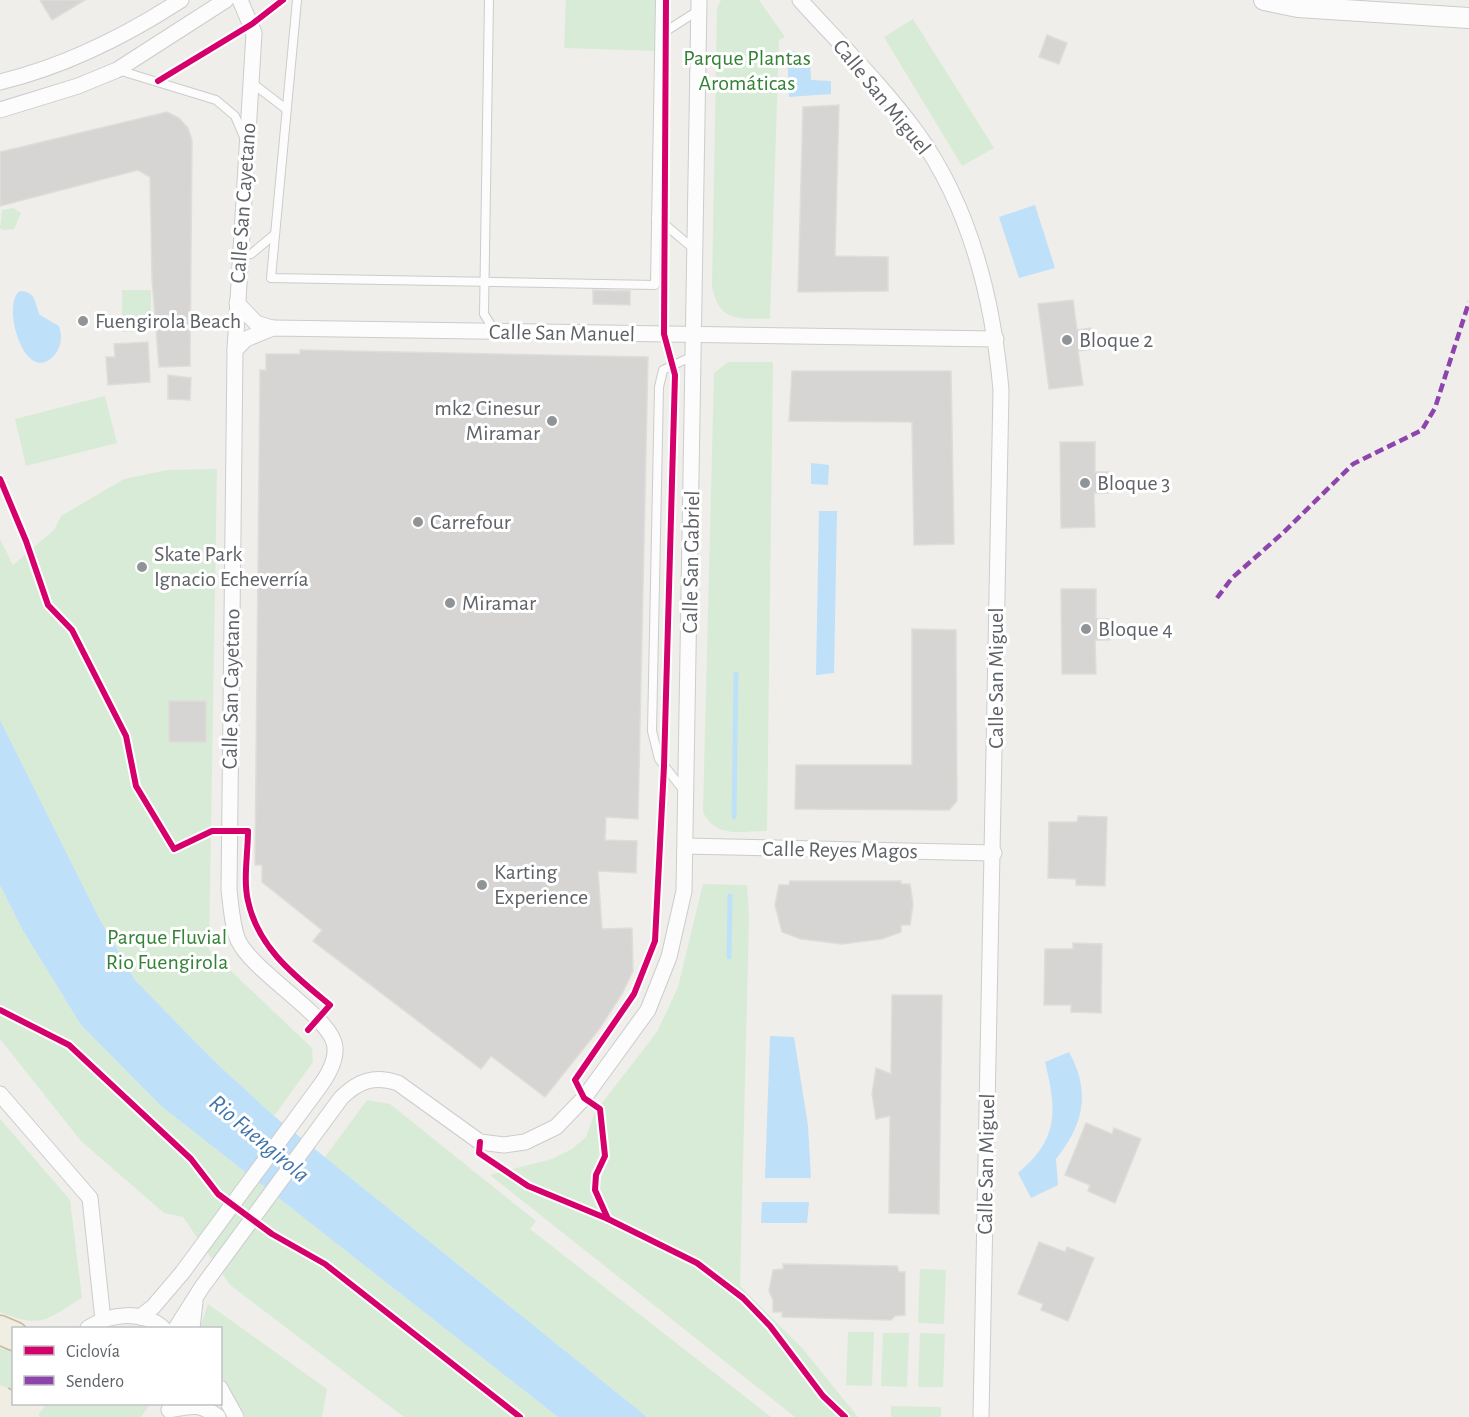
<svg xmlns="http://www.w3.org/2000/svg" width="1469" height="1417" font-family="'Alegreya Sans',sans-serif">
<rect width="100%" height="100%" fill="#efeeea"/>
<!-- green -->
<g fill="#d8ebd6">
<path d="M 566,0 L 657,0 L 656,51 L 564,48 Z"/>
<path d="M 721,0 L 759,0 L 785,37 L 779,40 L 770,319 C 738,318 719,323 712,286 L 717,8 Z"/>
<path d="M 913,19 L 994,148 L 962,166 L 884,37 Z"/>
<path d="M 13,208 L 21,213 L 14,229 L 3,230 L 0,228 L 2,210 Z"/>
<path d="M 122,290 L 151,290 L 151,331 L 122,332 Z"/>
<path d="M 728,362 L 773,362 L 767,831 C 741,831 716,839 703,812 L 714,373 Z"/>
<path d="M 105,396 L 117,443 L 26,466 L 15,419 Z"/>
<path d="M 217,469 L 209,950 L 312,1048 L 313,1062 L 274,1116 L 213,1060 L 135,980 L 99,918 L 0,720 L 0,539 L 13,565 L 54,530 L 61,516 L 124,479 L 167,470 Z"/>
<path d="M 703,884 L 747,885 L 749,917 L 740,1286 L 802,1348 L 858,1417 L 795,1417 L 490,1175 L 552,1159 L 572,1149 L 586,1137 L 595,1112 L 657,1032 L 678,987 Z"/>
<path d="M 0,885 L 22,929 L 81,1025 L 161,1106 L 558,1417 L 404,1417 L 230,1285 L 183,1217 L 164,1213 L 81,1141 L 0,1039 Z"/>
<path d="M 367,1100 L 390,1104 L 536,1221 L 530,1229 L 771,1417 L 647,1417 L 325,1157 Z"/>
<path d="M 0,1119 L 70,1200 L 82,1298 C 45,1320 42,1329 0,1312 Z"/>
<path d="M 920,1269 L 946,1270 L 944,1324 L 918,1323 Z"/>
<path d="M 208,1304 L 327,1389 L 322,1417 L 246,1417 L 221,1376 L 220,1328 L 200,1328 Z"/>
<path d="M 848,1332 L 874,1332 L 872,1386 L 846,1385 Z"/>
<path d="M 883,1333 L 909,1333 L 907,1387 L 881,1386 Z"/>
<path d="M 920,1333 L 945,1334 L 943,1387 L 918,1387 Z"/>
<path d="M 0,1348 L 13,1351 L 13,1395 L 0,1385 Z"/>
<path d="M 46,1404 L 150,1404 L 141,1417 L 37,1417 Z"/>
<path d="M 891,1406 L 941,1407 L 941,1417 L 891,1417 Z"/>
</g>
<!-- water -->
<g fill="#bfe0f9">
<path d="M 787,51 L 798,52 L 797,61 L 810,62 L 811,80 L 831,81 L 831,94 L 789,97 Z"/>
<path d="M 1035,205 L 1055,268 L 1019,278 L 999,217 Z"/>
<path d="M 20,291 C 37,292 34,303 40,315 L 59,326 C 62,335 62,344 56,353 C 26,392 0,303 20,291 Z"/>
<path d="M 811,463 L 829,465 L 828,485 L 811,484 Z"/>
<path d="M 819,511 L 837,511 L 834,673 L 816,675 Z"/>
<path d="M 0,720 L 99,918 L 135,980 L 213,1060 L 274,1116 L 647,1417 L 558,1417 L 161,1106 L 81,1025 L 22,929 L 0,885 Z"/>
<path d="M 770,1036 L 794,1037 L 808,1126 L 811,1178 L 765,1178 Z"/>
<path d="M 1069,1052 C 1091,1092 1084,1124 1056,1159 L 1058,1185 L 1031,1198 L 1018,1173 C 1059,1139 1057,1111 1045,1062 Z"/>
<path d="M 762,1202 L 809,1202 L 807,1223 L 761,1223 Z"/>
</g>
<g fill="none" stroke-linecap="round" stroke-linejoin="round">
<!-- stream -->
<g stroke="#bfe0f9" stroke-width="5">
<path d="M 734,817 L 736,674"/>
<path d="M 729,957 L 730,896"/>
</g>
</g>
<!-- building -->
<g fill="#d6d5d3" stroke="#deddd9" stroke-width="1.5">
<path d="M 40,0 L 85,0 L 52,20 Z"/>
<path d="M 1047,35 L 1067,43 L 1059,64 L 1039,57 Z"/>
<path d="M 839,105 L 835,256 L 888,257 L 888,291 L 798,292 L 803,107 Z"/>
<path d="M 167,112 L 179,118 L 188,128 L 192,140 L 190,366 L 159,367 L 152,279 L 150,177 L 138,170 L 0,206 L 0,152 Z"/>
<path d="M 593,290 L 630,291 L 630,305 L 593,304 Z"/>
<path d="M 1073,300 L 1077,330 L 1091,328 L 1093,349 L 1078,351 L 1083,385 L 1049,389 L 1038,304 Z"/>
<path d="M 148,342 L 150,382 L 108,385 L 106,357 L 115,357 L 114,344 Z"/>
<path d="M 300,350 L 648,357 L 638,819 L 606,817 L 605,840 L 637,841 L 636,873 L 598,871 L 602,929 L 632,928 L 633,971 L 622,994 L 600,1028 L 545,1097 L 491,1056 L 481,1069 L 313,941 L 322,930 L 262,882 L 262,865 L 255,865 L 260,370 L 266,370 L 266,354 L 300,354 Z"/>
<path d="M 792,371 L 951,371 L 954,544 L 914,545 L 912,422 L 789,421 Z"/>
<path d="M 168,375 L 191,378 L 190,400 L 168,399 Z"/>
<path d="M 1060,442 L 1095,442 L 1095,472 L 1109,472 L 1109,493 L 1094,493 L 1095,527 L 1061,528 Z"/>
<path d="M 1061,589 L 1096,589 L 1096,619 L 1110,619 L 1110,640 L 1095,640 L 1096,674 L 1062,674 Z"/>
<path d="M 912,629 L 956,630 L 957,801 L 949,810 L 795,809 L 796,765 L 912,765 Z"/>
<rect x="169" y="701" width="37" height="41"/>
<path d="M 1078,816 L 1107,817 L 1105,886 L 1076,885 L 1076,879 L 1048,878 L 1049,822 L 1077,822 Z"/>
<path d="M 790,881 L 901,881 L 901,884 L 910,884 L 913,904 L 910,925 L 901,925 L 901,932 L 882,939 L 842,944 L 801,939 L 782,932 L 775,905 L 779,885 L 789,885 Z"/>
<path d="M 1073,943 L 1102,944 L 1101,1013 L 1071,1012 L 1071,1005 L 1044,1005 L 1045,949 L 1073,949 Z"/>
<path d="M 892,995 L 942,995 L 939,1214 L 889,1213 L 890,1116 L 876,1119 L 872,1094 L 876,1068 L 891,1074 Z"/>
<path d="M 1086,1123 L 1112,1134 L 1114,1128 L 1141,1139 L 1115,1203 L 1088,1191 L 1090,1185 L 1065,1175 Z"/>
<path d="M 1039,1242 L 1065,1252 L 1067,1247 L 1094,1258 L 1068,1321 L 1041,1310 L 1043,1304 L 1018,1294 Z"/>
<path d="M 783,1264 L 897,1266 L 899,1272 L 905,1272 L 905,1315 L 895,1316 L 891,1320 L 782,1317 L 782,1312 L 773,1312 L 773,1300 L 769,1291 L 773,1270 L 783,1269 Z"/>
</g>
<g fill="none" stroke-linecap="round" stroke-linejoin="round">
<defs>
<g id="service">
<path d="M 297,0 L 271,278 L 655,285 L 660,0"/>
<path d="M 489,0 L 484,314 L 494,330"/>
<path d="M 660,35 L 699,10"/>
<path d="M 118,70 L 216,100 L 235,116 L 244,137"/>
<path d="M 252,83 L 286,109"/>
<path d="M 656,217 L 695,250"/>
<path d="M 239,255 L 251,254 L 275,234"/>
<path d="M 684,791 L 659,759 L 652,731 L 659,387 L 663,370 L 693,356"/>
</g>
<g id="minor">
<path d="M 800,0 C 839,43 883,86 917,133 C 971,208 993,299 1001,390 L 981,1417"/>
<path d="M 0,82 C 66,66 124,37 181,0"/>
<path d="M 0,110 L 78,86 L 117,70 L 226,0"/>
<path d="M 237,303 L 256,323 L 272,328"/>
<path d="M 235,350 L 246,339 L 273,328 L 996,339"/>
<path d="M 686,846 L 994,853"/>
<path d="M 0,1094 L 90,1198 L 103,1320"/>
<path d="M 140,1317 L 153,1307 L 182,1273 L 320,1086 C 328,1075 336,1062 335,1048 C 334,1018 253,973 238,940 C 232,926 231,905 229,890 L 235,350 L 254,33 L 240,0"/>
<path d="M 88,1328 C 111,1313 141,1310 163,1328"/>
<path d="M 176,1328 L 202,1287 L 341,1098 C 358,1081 374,1075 398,1083 L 480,1142 L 504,1145 L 525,1142 L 556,1127 L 584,1098 L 648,1010 L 669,957 L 684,891 L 699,0"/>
<path d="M 192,1328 L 195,1302"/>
<path d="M 220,1388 L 236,1417"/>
<path d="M 169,1410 C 191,1406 199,1402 218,1417"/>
</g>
<path id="tertiary" d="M 1264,0 L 1298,7 L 1469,18"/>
<path id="motorway" d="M 0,1330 L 14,1336"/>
</defs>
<!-- service casing -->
<use href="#service" stroke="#cbcccc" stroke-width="10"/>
<!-- minor casing -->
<use href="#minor" stroke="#cbcccc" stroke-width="17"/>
<!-- tertiary casing -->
<use href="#tertiary" stroke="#cbcccc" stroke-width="22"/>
<!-- motorway casing -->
<use href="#motorway" stroke="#c8b996" stroke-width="31"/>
<!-- service -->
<use href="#service" stroke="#fdfcfc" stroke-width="8"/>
<!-- minor -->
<use href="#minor" stroke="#fdfcfc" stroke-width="15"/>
<!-- tertiary -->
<use href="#tertiary" stroke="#fdfcfc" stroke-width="20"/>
<!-- motorway -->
<use href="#motorway" stroke="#f0ede3" stroke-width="28"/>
<defs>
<path id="motorway-bridge" d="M 0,1400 L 25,1417"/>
</defs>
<!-- motorway-bridge casing -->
<use href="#motorway-bridge" stroke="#c8b996" stroke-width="31" stroke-linecap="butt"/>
<!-- motorway-bridge -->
<use href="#motorway-bridge" stroke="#f0ede3" stroke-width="28"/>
<!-- quiet -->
<path stroke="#8e44ad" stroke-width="4.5" stroke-dasharray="9 4.5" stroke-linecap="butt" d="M 1217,598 L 1232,578 L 1284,532 L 1353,464 L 1422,430 L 1435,408 L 1469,302"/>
<defs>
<g id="cycleway">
<path d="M 666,0 L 664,334 L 675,375 L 664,766 L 655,941 L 634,994 L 575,1080 L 584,1098 L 600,1109 L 605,1156 L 596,1175 L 595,1190 L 608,1219 L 697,1263 L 743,1298 L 770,1326 L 823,1396 L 845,1417"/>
<path d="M 158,81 L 252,24 L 283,0"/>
<path d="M 0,479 L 26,541 L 48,605 L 72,630 L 126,736 L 136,786 L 174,849 L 212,831 L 248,831 C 248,853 243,880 248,901 C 258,948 295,976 330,1005 L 308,1030"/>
<path d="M 0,1010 L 69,1045 L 191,1159 L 218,1194 L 272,1234 L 325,1264 L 520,1417"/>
<path d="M 480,1142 L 479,1153 L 528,1186 L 608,1219"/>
</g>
</defs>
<!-- cycleway casing -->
<use href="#cycleway" stroke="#fff" stroke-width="10"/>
<!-- cycleway -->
<use href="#cycleway" stroke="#d6006c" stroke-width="6"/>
</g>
<!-- markers -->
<g fill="#919496" stroke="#fff" stroke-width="2">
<circle cx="83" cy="321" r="6"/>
<circle cx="1067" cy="340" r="6"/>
<circle cx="552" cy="421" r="6"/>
<circle cx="1085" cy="483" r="6"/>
<circle cx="418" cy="522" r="6"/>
<circle cx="142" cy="567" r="6"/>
<circle cx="450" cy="603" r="6"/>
<circle cx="1086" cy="629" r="6"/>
<circle cx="482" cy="885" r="6"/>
</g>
<g text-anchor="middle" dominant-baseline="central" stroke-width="6" stroke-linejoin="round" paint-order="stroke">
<!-- park labels -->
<g font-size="22" fill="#348238" stroke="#fff">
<text x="747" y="58">Parque Plantas<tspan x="747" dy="25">Aromáticas</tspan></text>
<text x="167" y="937">Parque Fluvial<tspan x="167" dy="25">Rio Fuengirola</tspan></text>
</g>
<!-- street labels -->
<g font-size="22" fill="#5f6368" stroke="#fff">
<text transform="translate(882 97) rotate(51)">Calle San Miguel</text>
<text transform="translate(243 203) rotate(-86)">Calle San Cayetano</text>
<text transform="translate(562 333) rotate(1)">Calle San Manuel</text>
<text transform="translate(691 562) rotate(-89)">Calle San Gabriel</text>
<text transform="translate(996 678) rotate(-90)">Calle San Miguel</text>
<text transform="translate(231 689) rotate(-89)">Calle San Cayetano</text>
<text transform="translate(840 850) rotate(1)">Calle Reyes Magos</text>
<text transform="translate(986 1164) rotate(-89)">Calle San Miguel</text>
</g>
<!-- poi labels -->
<g font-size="22" fill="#5f6368" stroke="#fff" text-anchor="start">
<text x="95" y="321">Fuengirola Beach</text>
<text x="1079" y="340">Bloque 2</text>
<text x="540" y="408" text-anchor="end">mk2 Cinesur<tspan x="540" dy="25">Miramar</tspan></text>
<text x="1097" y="483">Bloque 3</text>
<text x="430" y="522">Carrefour</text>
<text x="154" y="554">Skate Park<tspan x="154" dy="25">Ignacio Echeverría</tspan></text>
<text x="462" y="603">Miramar</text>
<text x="1098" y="629">Bloque 4</text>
<text x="494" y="872">Karting<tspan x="494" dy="25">Experience</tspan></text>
</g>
<!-- water labels -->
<g font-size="24" font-style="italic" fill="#4174aa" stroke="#fff">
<text transform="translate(259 1139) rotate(40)">Rio Fuengirola</text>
</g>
</g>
<!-- legend -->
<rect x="12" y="1327" width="210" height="78" fill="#ffffff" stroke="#bfc1c3" stroke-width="1.5"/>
<rect x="24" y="1346" width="30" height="9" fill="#d6006c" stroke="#bfc1c3" stroke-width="1.5"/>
<text x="66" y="1357" font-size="18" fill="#5f6368">Ciclovía</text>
<rect x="24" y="1376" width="30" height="9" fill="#8e44ad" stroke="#bfc1c3" stroke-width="1.5"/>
<text x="66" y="1387" font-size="18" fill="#5f6368">Sendero</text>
</svg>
